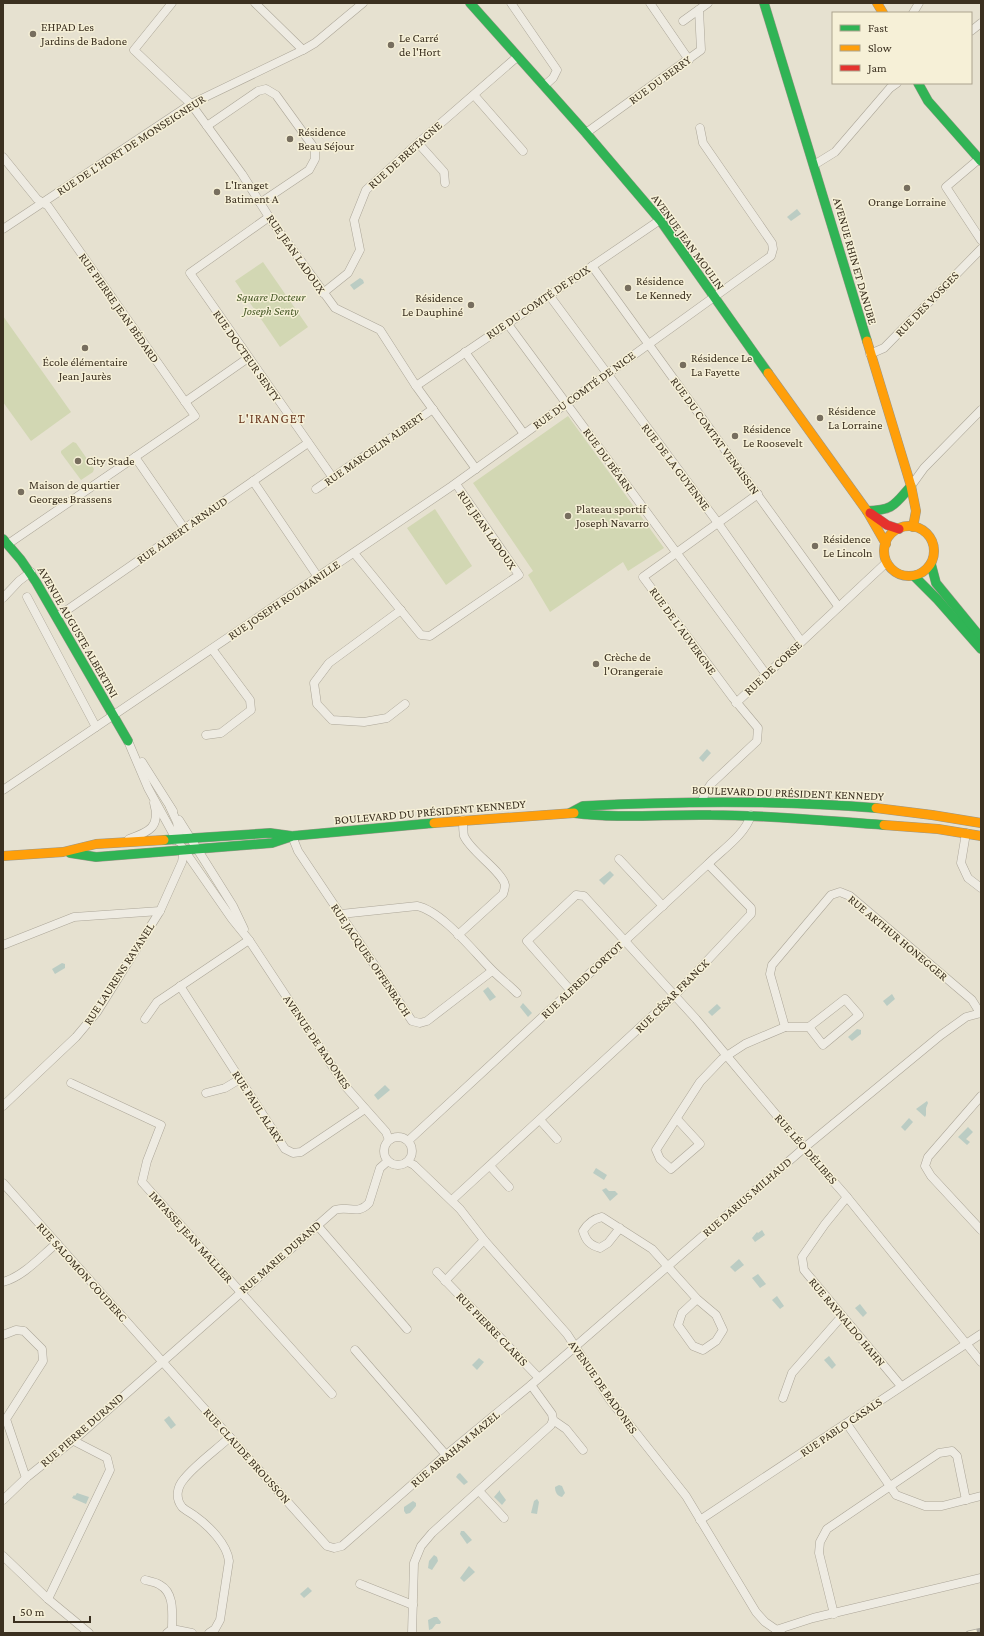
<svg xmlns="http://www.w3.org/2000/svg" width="984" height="1636" font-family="'Crimson Pro',serif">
<rect width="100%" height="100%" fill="#e6e1d0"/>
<!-- green -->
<g fill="#d2d7b3">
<path d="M 263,262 L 308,327 L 280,347 L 235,281 Z"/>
<path d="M 3,316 L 71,412 L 31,441 L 3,402 Z"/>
<path d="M 568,416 L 664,548 L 628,571 L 623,562 L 550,612 L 528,575 L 533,571 L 473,483 Z"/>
<path d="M 73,442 L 76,443 L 94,469 L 93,472 L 81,480 L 61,453 L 61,451 Z"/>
<path d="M 435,509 L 472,566 L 446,585 L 407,528 Z"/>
</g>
<!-- water -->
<g fill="#bbccc3">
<path d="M 797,209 L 801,214 L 791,221 L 787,217 Z"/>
<path d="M 360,278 L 363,280 L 364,283 L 354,290 L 350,285 Z"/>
<path d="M 707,749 L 711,753 L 703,762 L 699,758 Z"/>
<path d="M 610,871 L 614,875 L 604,885 L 599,880 Z"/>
<path d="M 62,963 L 65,964 L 65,968 L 55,974 L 52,969 Z"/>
<path d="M 488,987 L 496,997 L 490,1001 L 483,991 Z"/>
<path d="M 892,994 L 895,999 L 887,1006 L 883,1001 Z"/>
<path d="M 523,1003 L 532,1013 L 528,1017 L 520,1007 Z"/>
<path d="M 717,1004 L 721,1008 L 712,1016 L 708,1012 Z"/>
<path d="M 857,1029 L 861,1030 L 861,1034 L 852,1041 L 848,1037 Z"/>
<path d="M 385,1085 L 390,1090 L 378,1100 L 374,1095 Z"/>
<path d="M 927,1101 L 928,1103 L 926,1108 L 926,1115 L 925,1117 L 916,1109 Z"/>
<path d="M 909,1118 L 913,1122 L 905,1131 L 901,1127 Z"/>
<path d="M 968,1127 L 973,1132 L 966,1139 L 970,1142 L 967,1145 L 958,1137 Z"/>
<path d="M 596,1168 L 607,1175 L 604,1180 L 593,1173 Z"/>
<path d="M 606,1188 L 609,1191 L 615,1191 L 618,1194 L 610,1201 L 602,1190 Z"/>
<path d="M 762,1230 L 765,1235 L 755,1242 L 752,1238 L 757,1232 L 758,1233 Z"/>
<path d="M 739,1259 L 744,1265 L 735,1272 L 730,1267 Z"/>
<path d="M 758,1274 L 766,1284 L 760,1288 L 752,1278 Z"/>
<path d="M 777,1296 L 784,1306 L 780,1309 L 772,1300 Z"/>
<path d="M 860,1304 L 867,1313 L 863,1317 L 855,1308 Z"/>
<path d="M 829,1356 L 836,1365 L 832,1369 L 824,1360 Z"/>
<path d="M 479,1358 L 484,1362 L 477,1370 L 472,1365 Z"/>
<path d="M 169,1416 L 176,1425 L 171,1429 L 164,1420 Z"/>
<path d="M 460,1473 L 468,1482 L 464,1485 L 456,1477 L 458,1474 Z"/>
<path d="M 559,1485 L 562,1486 L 565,1493 L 562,1497 C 557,1496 555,1492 555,1487 Z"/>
<path d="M 500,1490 L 500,1492 L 506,1500 L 502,1505 L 494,1497 Z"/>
<path d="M 77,1493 L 89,1497 L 86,1504 L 72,1498 L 74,1495 L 75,1496 Z"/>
<path d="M 537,1499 L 539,1502 L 537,1514 L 531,1513 L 534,1501 Z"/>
<path d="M 413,1501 L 416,1503 L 416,1506 L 410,1513 L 406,1514 L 404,1511 L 404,1507 Z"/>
<path d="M 461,1531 L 464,1531 L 472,1540 L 467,1544 L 460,1534 Z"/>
<path d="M 434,1555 L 437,1557 L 438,1561 L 432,1570 L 428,1568 L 429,1561 Z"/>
<path d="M 469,1566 L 475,1572 L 464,1582 L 460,1578 Z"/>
<path d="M 308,1587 L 312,1591 L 304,1598 L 300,1594 Z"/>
<path d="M 434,1617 L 437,1617 L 441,1622 L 440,1624 L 436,1624 L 432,1629 L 429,1630 L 428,1620 Z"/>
</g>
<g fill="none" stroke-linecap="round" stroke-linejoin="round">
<defs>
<g id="street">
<path d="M 172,3 L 134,50 L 191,104 L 242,174 L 269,217 L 335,308 L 380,330 L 416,386 L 476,469"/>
<path d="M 255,3 L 303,50"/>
<path d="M 511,3 L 557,70 L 553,78 L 544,86"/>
<path d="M 650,3 L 689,60"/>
<path d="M 913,13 L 919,3"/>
<path d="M 683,21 L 708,3"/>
<path d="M 971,31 L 981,23"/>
<path d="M 474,95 L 523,151"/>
<path d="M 207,126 L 258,91 L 266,89 L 276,95 L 315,149 L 315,159 L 309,170 L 260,203"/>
<path d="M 586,133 L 701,50 L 699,10"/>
<path d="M 418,143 L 444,172 L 445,183"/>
<path d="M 3,157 L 37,199 L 48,206 L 195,416 L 8,544"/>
<path d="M 979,159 L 946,187 L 981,240"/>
<path d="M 814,165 L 835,152 L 890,88 L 897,83"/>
<path d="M 269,217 L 190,273 L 333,478"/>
<path d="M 3,229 L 191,104 L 303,50 L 315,43 L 363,3"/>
<path d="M 592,266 L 838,606"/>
<path d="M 323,293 L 348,273 L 360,250 L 354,220 L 366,190 L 418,143 L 517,57"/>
<path d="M 549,295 L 718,523 L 801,641"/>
<path d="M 507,323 L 766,674"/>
<path d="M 465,352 L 524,434"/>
<path d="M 870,354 L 884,348 L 981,249"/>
<path d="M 416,386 L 660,220"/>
<path d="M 185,402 L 248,358"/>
<path d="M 135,457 L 184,528"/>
<path d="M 253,481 L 318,577"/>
<path d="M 911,486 L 924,468 L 981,410"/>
<path d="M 316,489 L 433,409"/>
<path d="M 354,553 L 421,635 L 430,636 L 519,575 L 456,484"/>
<path d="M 27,597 L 96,727"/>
<path d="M 3,598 L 19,581 L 31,572"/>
<path d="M 401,610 L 329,663 L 314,683 L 317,704 L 332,720 L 364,722 L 387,718 L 405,704"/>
<path d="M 57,617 L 308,443"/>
<path d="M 736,703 L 887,562"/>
<path d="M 206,735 L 221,733 L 251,710 L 250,700 L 212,649"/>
<path d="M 128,741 L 148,788 L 176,839 L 178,841"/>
<path d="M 142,762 L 173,811"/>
<path d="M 3,790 L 452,486 L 771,256 L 773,249 L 772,243 L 703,143 L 700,128"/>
<path d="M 702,801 L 705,793 L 711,784 L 757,741 L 758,728 L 733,698 L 643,577 L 758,494"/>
<path d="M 170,807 L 177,822 L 179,834 L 174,840"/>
<path d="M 179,820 L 233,906 L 244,929"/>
<path d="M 966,833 L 961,863 L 968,878 L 981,888"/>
<path d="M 292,836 L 298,851 L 412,1021 L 420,1023 L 427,1021 L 492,971"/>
<path d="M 129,839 C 149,832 161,827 154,803"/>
<path d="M 182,847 L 232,919 L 249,940 L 346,1087 L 386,1132 L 389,1140"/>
<path d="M 619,859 L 663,906"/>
<path d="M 341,914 L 417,906 C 442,911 474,952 492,970 C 500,978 509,985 517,993"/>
<path d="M 458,935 L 503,894 C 504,891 505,888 505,885 C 502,871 471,852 464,836 C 463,831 463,825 463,820"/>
<path d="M 3,945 L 74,917 L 160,911"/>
<path d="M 180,986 L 285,1149 L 293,1153 L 301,1152 L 365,1109"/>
<path d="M 571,991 L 527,941 L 576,895 L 584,896 L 696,1019 L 804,1148 L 847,1197 L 981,1362"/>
<path d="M 145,1019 L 157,1002 L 249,940"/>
<path d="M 785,1027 L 809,1027 L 823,1045 L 859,1015 L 845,999 L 809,1027"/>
<path d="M 71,1083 L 161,1125 L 147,1161 L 142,1182 L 332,1394"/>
<path d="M 206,1093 L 225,1088 L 240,1079"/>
<path d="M 981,1096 L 928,1157 L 925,1166 L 931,1176 L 981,1230"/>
<path d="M 3,1106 L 76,1037 L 97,1012 L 160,911 L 182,862 L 184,850"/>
<path d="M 677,1119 L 700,1144 L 671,1169 L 660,1159 L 656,1150 L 700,1082 L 722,1059 L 745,1044 L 785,1027 L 770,974 L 772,965 L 831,895 L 840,892 L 850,896 L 972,1000 L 980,1013"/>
<path d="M 540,1120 L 557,1139"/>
<circle cx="398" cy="1151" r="14"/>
<path d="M 408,1141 L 708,864 C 723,849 745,835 751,815"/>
<path d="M 408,1162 L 414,1165 L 460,1209 L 484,1240 L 567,1334 L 610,1400 L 686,1496 L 756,1612 L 765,1622 L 781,1633"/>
<path d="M 490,1166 L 509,1187"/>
<path d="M 3,1183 L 327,1546 L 334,1548 L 342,1546 L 446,1455 L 531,1385 L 804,1148 L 941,1035 L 966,1017 L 981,1013"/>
<path d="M 847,1197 L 825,1224 L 802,1257 L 804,1270 L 901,1386"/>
<path d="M 452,1200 L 674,996 L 751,914 L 751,908 L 708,864"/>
<path d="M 317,1225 L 407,1329"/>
<path d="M 620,1228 L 608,1243 L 600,1248 C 590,1245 586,1241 583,1231 C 588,1223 593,1219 602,1217 L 652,1249 L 697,1299 L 682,1313 L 678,1325 L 693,1346 L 703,1350 L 716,1341 L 723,1330 L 716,1315 L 697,1299"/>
<path d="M 437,1272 L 539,1378"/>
<path d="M 445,1281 L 484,1240"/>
<path d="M 3,1282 C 24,1276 40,1257 57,1243"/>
<path d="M 3,1335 L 16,1330 L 24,1331 L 42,1349 L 43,1361 L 6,1419 L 26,1478"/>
<path d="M 355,1350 L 446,1455"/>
<path d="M 531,1385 L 552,1414 L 553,1420 L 566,1429 L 583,1450"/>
<path d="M 783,1398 L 792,1373 L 842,1316"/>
<path d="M 847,1424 L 896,1495 L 925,1506 L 942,1506 L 981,1496"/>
<path d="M 479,1491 L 504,1518"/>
<path d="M 3,1500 L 26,1478 L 76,1438 L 335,1210 C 349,1205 357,1216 369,1203 L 380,1168 L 388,1161"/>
<path d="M 700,1520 L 981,1334"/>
<path d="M 3,1556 L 48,1599 L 89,1633"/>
<path d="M 145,1580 C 149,1581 156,1582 160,1585 C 175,1593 172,1615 172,1629"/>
<path d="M 360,1584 L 413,1605"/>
<path d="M 48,1599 L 110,1470 L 107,1458 L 72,1440"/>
<path d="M 834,1614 L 819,1553 L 820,1542 L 827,1529 L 939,1453 L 952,1451 L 957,1456 L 966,1500"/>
<path d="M 776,1630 L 813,1618 L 981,1578"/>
<path d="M 167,1633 L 172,1629 L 192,1633"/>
<path d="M 209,1633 L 215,1629 L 220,1620 L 229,1561 C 227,1544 209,1526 195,1516 C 191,1513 185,1510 182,1507 C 175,1498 177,1487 184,1479 C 196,1464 216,1450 230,1437"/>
<path d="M 412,1633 L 414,1563 L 421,1546 L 432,1533 L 551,1425 L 553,1420"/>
</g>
<g id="fast">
<path d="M 470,3 L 586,133 L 660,220 L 768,373"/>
<path d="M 764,3 L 867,341"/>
<path d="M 918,83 L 928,101 L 981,161"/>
<path d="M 867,511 C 894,510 894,505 911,486"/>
<path d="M 3,539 L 21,560 L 36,582 L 128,741"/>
<path d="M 931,564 L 936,583 L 981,638"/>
<path d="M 914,576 L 937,599 L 981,649"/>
<path d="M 570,813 L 583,806 C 681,801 778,800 876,808"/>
<path d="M 574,813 C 619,819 666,814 711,815 C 769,815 827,821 884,825"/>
<path d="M 164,840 L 270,833 L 292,836 L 434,823"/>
<path d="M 70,853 L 96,857 L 272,843 L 290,837"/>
</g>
<g id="slow">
<path d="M 877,3 L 883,13"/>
<path d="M 867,341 L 911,486 L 916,511 L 913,527"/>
<path d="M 768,373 L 867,511 L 886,544"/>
<circle cx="909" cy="551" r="25"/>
<path d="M 876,808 L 932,815 L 981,823"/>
<path d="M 434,823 L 574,813"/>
<path d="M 884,825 L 938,829 L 981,836"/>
<path d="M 3,856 L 63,852 L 96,844 L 164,840"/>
</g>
<path id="jam" d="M 870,513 L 887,525 L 899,529"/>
</defs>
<!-- street casing -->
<use href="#street" stroke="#aca698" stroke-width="9"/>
<!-- fast casing -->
<use href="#fast" stroke="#9b9688" stroke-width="10"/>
<!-- slow casing -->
<use href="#slow" stroke="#9b9688" stroke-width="10"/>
<!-- jam casing -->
<use href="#jam" stroke="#9b9688" stroke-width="10"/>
<!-- street -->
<use href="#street" stroke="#eeebe2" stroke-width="8"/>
<!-- fast -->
<use href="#fast" stroke="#30b455" stroke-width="9"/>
<!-- slow -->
<use href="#slow" stroke="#ff9f0a" stroke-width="9"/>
<!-- jam -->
<use href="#jam" stroke="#e5322d" stroke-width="9"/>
<defs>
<path id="rail" d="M 968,1633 L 981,1630"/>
</defs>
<!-- rail casing -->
<use href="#rail" stroke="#aeaba1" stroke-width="4.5"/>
<!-- rail -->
<use href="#rail" stroke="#f6f0d7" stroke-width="3" stroke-dasharray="9" stroke-linecap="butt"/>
</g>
<!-- markers -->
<g fill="#776e5e" stroke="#f6f0d7" stroke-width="1.5">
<circle cx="33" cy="34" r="4"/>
<circle cx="391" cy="45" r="4"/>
<circle cx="290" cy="139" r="4"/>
<circle cx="907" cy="188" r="4"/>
<circle cx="217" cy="192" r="4"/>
<circle cx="628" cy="288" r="4"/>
<circle cx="471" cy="305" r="4"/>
<circle cx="85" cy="348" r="4"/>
<circle cx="683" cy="365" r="4"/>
<circle cx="820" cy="418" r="4"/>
<circle cx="735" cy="436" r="4"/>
<circle cx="78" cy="461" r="4"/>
<circle cx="21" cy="492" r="4"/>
<circle cx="568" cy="516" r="4"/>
<circle cx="815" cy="546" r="4"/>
<circle cx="596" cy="664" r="4"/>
</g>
<g text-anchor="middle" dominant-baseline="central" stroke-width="3" stroke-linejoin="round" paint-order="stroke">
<!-- poi labels -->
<g font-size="12" fill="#3b3020" stroke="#f6f0d7" text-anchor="start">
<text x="41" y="27">EHPAD Les<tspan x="41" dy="14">Jardins de Badone</tspan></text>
<text x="399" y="38">Le Carré<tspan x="399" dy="14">de l'Hort</tspan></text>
<text x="298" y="132">Résidence<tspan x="298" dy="14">Beau Séjour</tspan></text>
<text x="225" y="185">L'Iranget<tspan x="225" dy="14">Batiment A</tspan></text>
<text x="907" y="202" text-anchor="middle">Orange Lorraine</text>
<text x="636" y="281">Résidence<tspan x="636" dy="14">Le Kennedy</tspan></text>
<text x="463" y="298" text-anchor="end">Résidence<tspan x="463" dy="14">Le Dauphiné</tspan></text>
<text x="691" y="358">Résidence Le<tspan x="691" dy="14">La Fayette</tspan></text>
<text x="85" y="362" text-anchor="middle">École élémentaire<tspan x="85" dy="14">Jean Jaurès</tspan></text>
<text x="828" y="411">Résidence<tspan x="828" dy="14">La Lorraine</tspan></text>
<text x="743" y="429">Résidence<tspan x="743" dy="14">Le Roosevelt</tspan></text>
<text x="86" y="461">City Stade</text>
<text x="29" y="485">Maison de quartier<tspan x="29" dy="14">Georges Brassens</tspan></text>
<text x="576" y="509">Plateau sportif<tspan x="576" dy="14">Joseph Navarro</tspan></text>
<text x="823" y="539">Résidence<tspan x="823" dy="14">Le Lincoln</tspan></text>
<text x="604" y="657">Crèche de<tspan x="604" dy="14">l'Orangeraie</tspan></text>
</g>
<!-- street labels -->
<g font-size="12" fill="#3b3020" stroke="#f6f0d7">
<text transform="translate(660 80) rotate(-36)">RUE DU BERRY</text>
<text transform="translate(131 145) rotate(-33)">RUE DE L'HORT DE MONSEIGNEUR</text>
<text transform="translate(405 155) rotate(-42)">RUE DE BRETAGNE</text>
<text transform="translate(688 242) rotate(54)">AVENUE JEAN MOULIN</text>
<text transform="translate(296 254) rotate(55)">RUE JEAN LADOUX</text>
<text transform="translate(855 261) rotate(74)">AVENUE RHIN ET DANUBE</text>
<text transform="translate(538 302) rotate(-34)">RUE DU COMTÉ DE FOIX</text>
<text transform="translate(927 304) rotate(-46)">RUE DES VOSGES</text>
<text transform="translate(119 308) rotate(55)">RUE PIERRE JEAN BÉDARD</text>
<text transform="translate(247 356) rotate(55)">RUE DOCTEUR SENTY</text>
<text transform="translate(584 390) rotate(-36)">RUE DU COMTÉ DE NICE</text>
<text transform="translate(715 436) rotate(54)">RUE DU COMTAT VENAISSIN</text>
<text transform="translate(374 449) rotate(-35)">RUE MARCELIN ALBERT</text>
<text transform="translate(608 460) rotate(54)">RUE DU BÉARN</text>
<text transform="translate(676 467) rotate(53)">RUE DE LA GUYENNE</text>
<text transform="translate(182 530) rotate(-35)">RUE ALBERT ARNAUD</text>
<text transform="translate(487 530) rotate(55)">RUE JEAN LADOUX</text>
<text transform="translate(284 600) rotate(-34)">RUE JOSEPH ROUMANILLE</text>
<text transform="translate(683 631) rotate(54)">RUE DE L'AUVERGNE</text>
<text transform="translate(78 632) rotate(60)">AVENUE AUGUSTE ALBERTINI</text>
<text transform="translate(773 668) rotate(-43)">RUE DE CORSE</text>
<text transform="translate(788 793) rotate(2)">BOULEVARD DU PRÉSIDENT KENNEDY</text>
<text transform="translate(430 812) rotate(-5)">BOULEVARD DU PRÉSIDENT KENNEDY</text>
<text transform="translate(898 938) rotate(40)">RUE ARTHUR HONEGGER</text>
<text transform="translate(371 960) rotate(56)">RUE JACQUES OFFENBACH</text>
<text transform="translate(119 974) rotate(-57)">RUE LAURENS RAVANEL</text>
<text transform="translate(582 980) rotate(-43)">RUE ALFRED CORTOT</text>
<text transform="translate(672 996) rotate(-45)">RUE CÉSAR FRANCK</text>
<text transform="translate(317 1042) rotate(56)">AVENUE DE BADONES</text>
<text transform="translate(258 1107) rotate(57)">RUE PAUL ALARY</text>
<text transform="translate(806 1149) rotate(49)">RUE LÉO DÉLIBES</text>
<text transform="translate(747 1197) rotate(-41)">RUE DARIUS MILHAUD</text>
<text transform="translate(191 1237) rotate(48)">IMPASSE JEAN MALLIER</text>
<text transform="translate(280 1257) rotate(-41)">RUE MARIE DURAND</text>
<text transform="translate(82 1272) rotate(48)">RUE SALOMON COUDERC</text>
<text transform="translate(847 1322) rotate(50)">RUE RAYNALDO HAHN</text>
<text transform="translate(492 1329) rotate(46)">RUE PIERRE CLARIS</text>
<text transform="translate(603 1387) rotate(55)">AVENUE DE BADONES</text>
<text transform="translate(841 1427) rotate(-34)">RUE PABLO CASALS</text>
<text transform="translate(82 1430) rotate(-41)">RUE PIERRE DURAND</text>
<text transform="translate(455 1449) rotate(-40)">RUE ABRAHAM MAZEL</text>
<text transform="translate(247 1456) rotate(48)">RUE CLAUDE BROUSSON</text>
</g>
<!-- park labels -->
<g font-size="12" font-style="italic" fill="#465826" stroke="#f6f0d7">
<text x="271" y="297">Square Docteur<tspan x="271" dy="14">Joseph Senty</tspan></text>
</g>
<!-- neighbourhood labels -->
<g font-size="13" letter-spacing="1" fill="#68361f" stroke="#f6f0d7">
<text x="272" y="418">L'IRANGET</text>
</g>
</g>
<!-- border -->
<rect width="984" height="1636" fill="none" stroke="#3b3020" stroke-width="8"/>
<!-- legend -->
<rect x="832" y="12" width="140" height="72" fill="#f6f0d7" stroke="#aba38e"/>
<rect x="840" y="25" width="20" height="6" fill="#30b455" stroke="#aba38e"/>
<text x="868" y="32" font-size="12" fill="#3b3020">Fast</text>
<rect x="840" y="45" width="20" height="6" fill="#ff9f0a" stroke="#aba38e"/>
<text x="868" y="52" font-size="12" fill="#3b3020">Slow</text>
<rect x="840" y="65" width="20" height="6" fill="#e5322d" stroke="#aba38e"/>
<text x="868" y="72" font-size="12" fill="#3b3020">Jam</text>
<!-- scale -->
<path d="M14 1616v6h76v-6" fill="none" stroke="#3b3020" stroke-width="2"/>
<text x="20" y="1616" font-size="12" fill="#3b3020" stroke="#f6f0d7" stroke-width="3" paint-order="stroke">50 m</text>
</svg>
